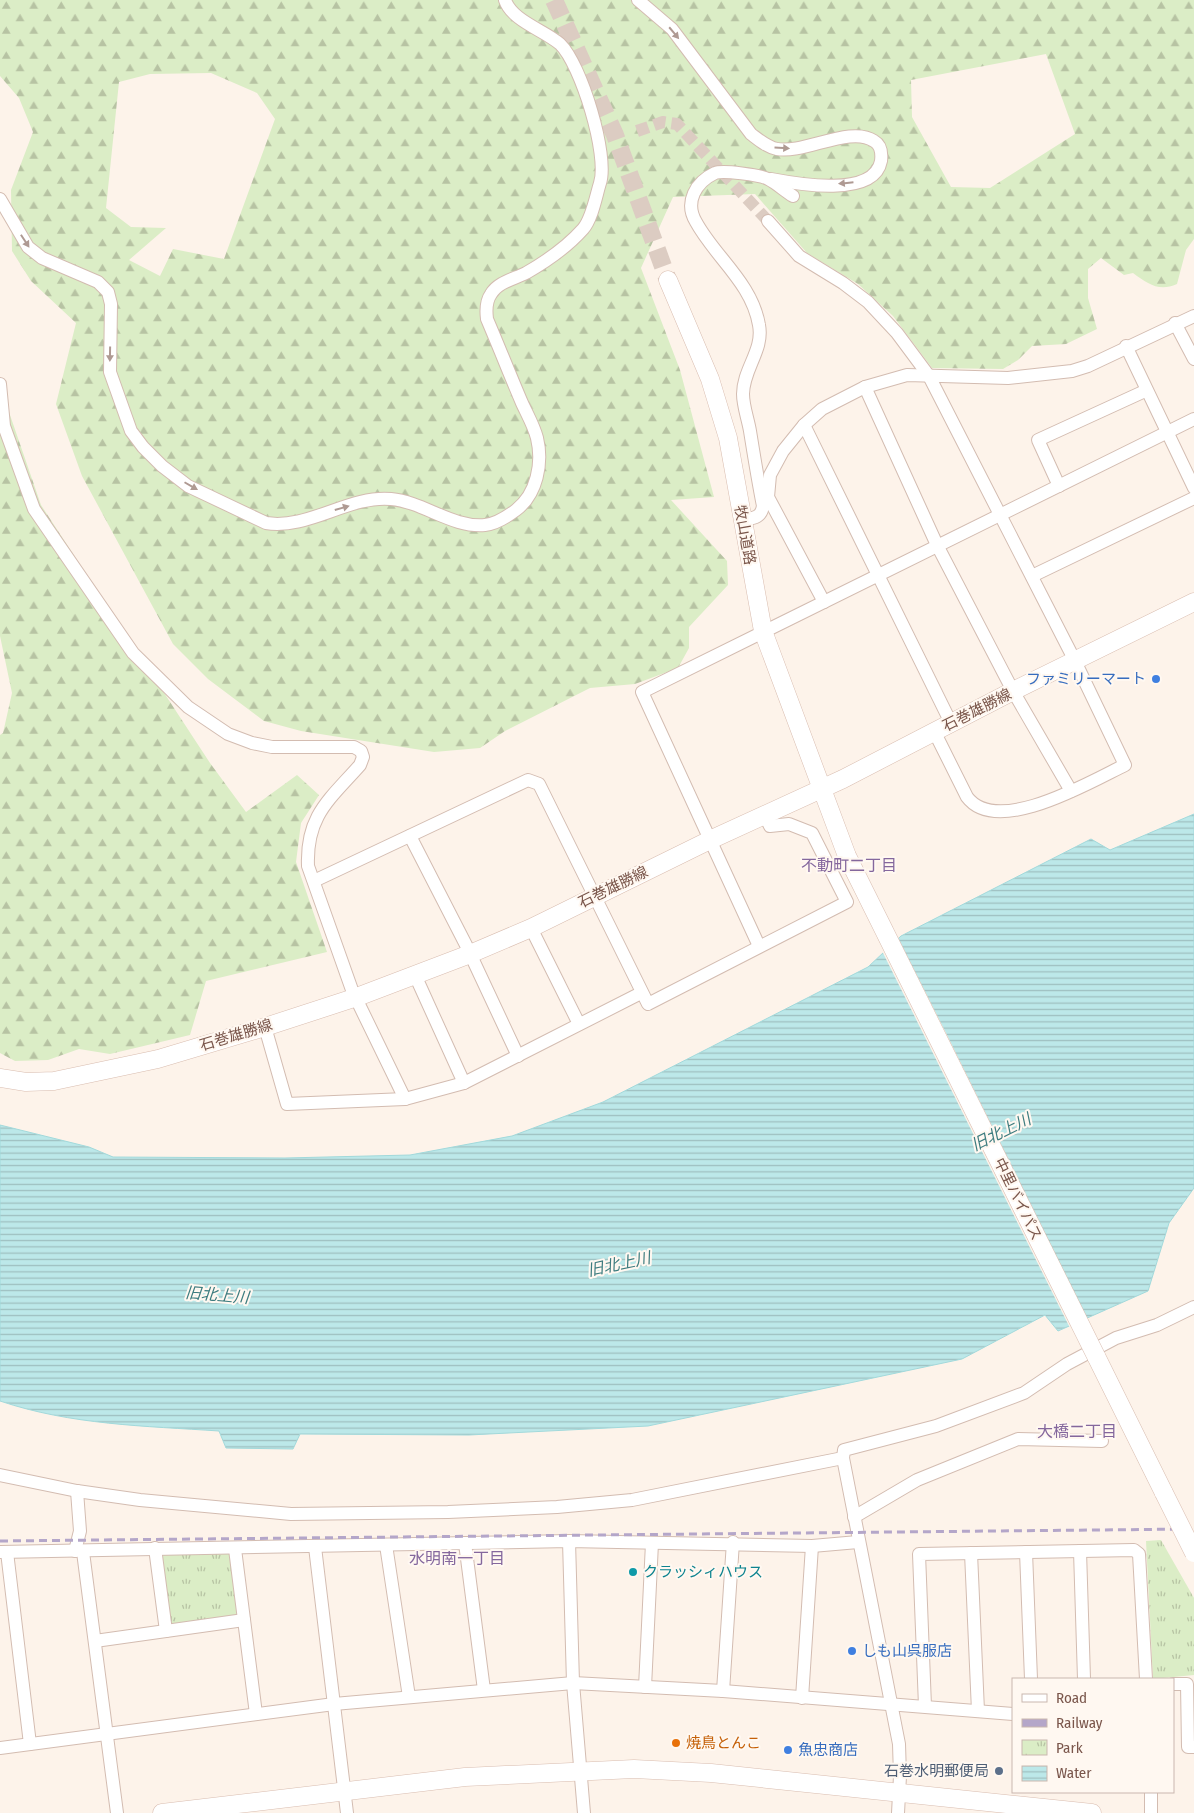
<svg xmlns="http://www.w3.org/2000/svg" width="1194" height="1813" font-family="'Fira Sans Condensed','Noto Sans JP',sans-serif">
<defs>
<pattern id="forest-firs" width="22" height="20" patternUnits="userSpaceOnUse" patternTransform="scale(1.25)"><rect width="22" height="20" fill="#dbedc6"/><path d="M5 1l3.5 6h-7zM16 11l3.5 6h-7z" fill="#b7c3a3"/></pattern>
<pattern id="park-tufts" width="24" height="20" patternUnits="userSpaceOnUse" patternTransform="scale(1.25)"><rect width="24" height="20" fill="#dbedc6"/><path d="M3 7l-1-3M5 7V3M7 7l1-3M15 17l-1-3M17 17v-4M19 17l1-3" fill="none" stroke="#b7c3a3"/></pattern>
<pattern id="water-rules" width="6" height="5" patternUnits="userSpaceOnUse" patternTransform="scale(1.25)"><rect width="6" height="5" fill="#bce8e9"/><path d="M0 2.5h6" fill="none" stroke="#9ebfbf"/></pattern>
</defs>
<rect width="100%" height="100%" fill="#fdf3ea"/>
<!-- forest -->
<g fill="url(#forest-firs)" fill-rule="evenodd">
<path d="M 0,0 L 1194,0 L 1194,239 L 1186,250 L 1177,284 C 1159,292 1148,284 1133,273 L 1124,275 L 1101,258 L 1088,269 L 1088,298 L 1097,329 L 1066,344 L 1032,346 L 1018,360 L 1003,369 L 932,368 L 893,316 L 858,284 L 807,253 L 755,194 L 673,197 L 641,268 L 680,370 L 714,497 L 671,500 L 727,561 L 728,585 L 689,627 L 689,648 L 678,668 L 635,684 L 590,688 L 505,731 L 480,748 L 434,752 L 301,731 L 264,721 L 208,679 L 173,644 L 82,476 L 56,404 L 76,323 L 31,281 L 12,251 L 11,190 L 33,132 L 19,98 L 0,76 ZM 1046,54 L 1075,134 L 990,188 L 951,187 L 912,117 L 911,80 ZM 211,73 L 257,93 L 275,119 L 224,259 L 173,249 L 160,276 L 129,260 L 166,228 L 131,227 L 106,208 L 119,82 L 150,74 Z"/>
<path d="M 0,386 L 41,505 L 210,763 L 246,812 L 297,775 L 319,795 L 301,823 L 296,862 L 327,952 L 206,981 L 190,1035 L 110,1054 L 79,1049 L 48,1060 L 15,1061 L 0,1053 L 0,735 L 3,733 L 12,693 L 0,636 Z"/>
</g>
<!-- park -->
<g fill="url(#park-tufts)">
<path d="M 1161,1540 L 1194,1598 L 1194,1675 L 1153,1679 L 1146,1541 Z"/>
<path d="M 230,1552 L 238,1620 L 170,1626 L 160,1555 Z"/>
</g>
<!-- water -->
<path fill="url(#water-rules)" stroke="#a2d9db" d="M 1194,814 L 1194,1188 L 1169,1223 L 1148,1291 L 1058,1331 L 1045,1315 L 962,1359 L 648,1426 L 469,1435 L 300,1434 L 293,1449 L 226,1448 L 219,1431 C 145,1426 71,1425 0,1401 L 0,1125 L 89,1147 L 113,1157 L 285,1158 L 410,1155 L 512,1136 L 603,1102 L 868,967 L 901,936 L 1091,839 L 1110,850 Z"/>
<!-- pier -->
<path fill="#fdf3ea" d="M 897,936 L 946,1033 L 1088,1321 L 1070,1328 L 882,951 Z"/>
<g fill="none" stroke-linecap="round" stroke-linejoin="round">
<!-- street-tunnel -->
<path stroke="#dcccc2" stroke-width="12" stroke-dasharray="12 6" stroke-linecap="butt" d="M 637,131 L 663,122 L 677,124 L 768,221"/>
<!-- secondary-tunnel -->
<path stroke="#dcccc2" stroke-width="18" stroke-dasharray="18 9" stroke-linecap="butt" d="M 554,0 L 615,135 L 668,280"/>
<defs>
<g id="street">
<path d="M 638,0 L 672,29 L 751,134 C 759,140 767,147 777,149 C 804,154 851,125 874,141 C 881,145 882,153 881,161 C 874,198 797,184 771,179"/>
<path d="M 0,199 L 28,247 L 42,258 L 98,282 L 108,292 L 111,304 L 110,372 L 131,431 L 143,447 L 162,466 L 188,486 L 266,523 C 308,530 349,495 391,499 C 424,502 452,528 485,525 C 496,524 508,516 516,510 C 537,494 543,463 537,438 C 534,426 527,414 522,403 C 510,375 499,347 487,319 C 486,311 486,301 491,294 C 498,282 514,279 526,273 C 547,261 567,247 583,229 C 592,219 596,196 600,183 C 609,156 581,64 560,44 C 544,30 512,21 505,0"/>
<path d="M 768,221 L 799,256 L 843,283 L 868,302 L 897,333 L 929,376 L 1075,661 L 1125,765 C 1090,782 997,837 967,797 L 934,731"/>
<path d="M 1175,323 L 1194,359"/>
<path d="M 1126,346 L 1194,488"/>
<path d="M 0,384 L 4,426 L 34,509 L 133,653 L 188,707 L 228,734 L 252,743 L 272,747 L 354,747 L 361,751 L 363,757 L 360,765 C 329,800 306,816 308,866 L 352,990 L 405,1099"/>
<path d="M 865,387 L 937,545 L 1013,691 L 1071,791"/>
<path d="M 804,425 L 951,723"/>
<path d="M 1059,486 L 1038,440 L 1145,391"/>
<path d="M 741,520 C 752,518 761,519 763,506 C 758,481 754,456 750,431 C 748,419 743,406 743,394 C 743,369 764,350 759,325 C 752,283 715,257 696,222 C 684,202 696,182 715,173 C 723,170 760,175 768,179 C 776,183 785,191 793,196"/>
<path d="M 1032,576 L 1194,498"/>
<path d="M 824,602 L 768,497 L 770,475 L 783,451 L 804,425 L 822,409 L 865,387 L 907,375 L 1008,378 L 1072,371 L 1088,366 L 1194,316"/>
<path d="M 410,836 L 466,945 L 518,1056"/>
<path d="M 314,881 L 528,780 L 539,784 L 648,1004 L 847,902 L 812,833 L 789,824 L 770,826 L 764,814"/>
<path d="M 531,928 L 579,1024"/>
<path d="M 759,946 L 642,692 L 1194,419"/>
<path d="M 415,975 L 464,1083"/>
<path d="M 265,1027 L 287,1104 L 405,1099 L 464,1083 L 641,993"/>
<path d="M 0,1475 L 77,1491 L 140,1500 L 291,1514 L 448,1512 L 557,1507 L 632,1500 L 843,1458"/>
<path d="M 854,1517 L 917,1480 L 1018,1439 L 1102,1441"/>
<path d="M 569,1541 L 573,1683 L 584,1813"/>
<path d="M 465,1543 L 484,1690"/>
<path d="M 386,1545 L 409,1697"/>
<path d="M 315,1547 L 347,1813"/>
<path d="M 155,1548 L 166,1631"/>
<path d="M 235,1549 L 256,1714"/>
<path d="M 75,1551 L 80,1531 L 77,1491"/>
<path d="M 1080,1551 L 1084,1679"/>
<path d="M 0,1552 L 569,1541 L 812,1546 L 858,1542"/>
<path d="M 7,1552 L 30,1744"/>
<path d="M 83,1552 L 117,1813"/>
<path d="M 1026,1552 L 1031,1679"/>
<path d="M 971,1553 L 978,1711"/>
<path d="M 95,1641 L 244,1620"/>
<path d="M 1173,1684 L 1187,1684 L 1188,1747 L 1194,1747"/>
<path d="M 645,1687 L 652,1543"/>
<path d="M 723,1691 L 733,1542"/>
<path d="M 802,1698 L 812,1546"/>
<path d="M 925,1706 L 919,1554 L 1134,1550 L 1139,1554 L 1146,1679"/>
<path d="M 0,1748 L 334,1704 L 573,1683 L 723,1691 L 1013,1714"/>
<path d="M 1151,1792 L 1151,1813"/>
<path d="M 898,1813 L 900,1776 L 899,1744 L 843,1458 L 844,1450 L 936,1426 L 1024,1393 L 1067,1364 L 1116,1338 L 1157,1325 L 1194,1307"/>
</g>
<g id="secondary">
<path d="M 668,280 L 710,379 L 728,438 L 763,631 L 847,856"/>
<path d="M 0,1078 L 26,1082 L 54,1081 L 158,1059 L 265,1027 L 357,997 L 470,954 L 531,928 L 710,840 L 843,779 L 1013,691 L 1194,602"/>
<path d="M 1096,1356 L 1164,1493"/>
<path d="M 162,1813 L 465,1777 L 634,1769 L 711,1773 L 1092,1813"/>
</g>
</defs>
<!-- street casing -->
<use href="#street" stroke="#d3bcb1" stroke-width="14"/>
<!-- secondary casing -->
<use href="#secondary" stroke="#d9bdb0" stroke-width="19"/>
<!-- street -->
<use href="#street" stroke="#fff" stroke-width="12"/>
<!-- secondary -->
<use href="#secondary" stroke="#fff" stroke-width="18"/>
<!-- rail -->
<path stroke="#b4a6c9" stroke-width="3" stroke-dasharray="8 5" stroke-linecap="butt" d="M 0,1541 L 1194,1529"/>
<defs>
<g id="secondary-bridge">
<path d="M 847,856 L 1096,1356"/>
<path d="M 1164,1493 L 1194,1553"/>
</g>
</defs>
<!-- secondary-bridge casing -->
<use href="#secondary-bridge" stroke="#d9bdb0" stroke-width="19" stroke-linecap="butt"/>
<!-- secondary-bridge -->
<use href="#secondary-bridge" stroke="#fff" stroke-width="18"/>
</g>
<!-- one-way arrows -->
<defs><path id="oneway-solid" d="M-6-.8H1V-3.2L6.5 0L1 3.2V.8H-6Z" transform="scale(1.25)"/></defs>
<g fill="#af9a93">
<use href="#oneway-solid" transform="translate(674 33) rotate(50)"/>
<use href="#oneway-solid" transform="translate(782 148) rotate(3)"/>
<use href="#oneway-solid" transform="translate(846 183) rotate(174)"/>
<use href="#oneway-solid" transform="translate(25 241) rotate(57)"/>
<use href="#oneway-solid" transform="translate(110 354) rotate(91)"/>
<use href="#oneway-solid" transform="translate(191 486) rotate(30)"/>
<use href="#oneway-solid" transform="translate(342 508) rotate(-16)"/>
</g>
<!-- markers -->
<g fill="#3f7fe0" stroke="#fff8f1" stroke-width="2">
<circle cx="1156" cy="679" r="5"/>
<circle cx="852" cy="1651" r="5"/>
<circle cx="788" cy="1750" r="5"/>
</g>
<circle fill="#0f9aa8" stroke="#fff8f1" stroke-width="2" cx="633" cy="1572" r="5"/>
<circle fill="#e8710a" stroke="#fff8f1" stroke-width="2" cx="676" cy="1743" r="5"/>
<circle fill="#5c6f8a" stroke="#fff8f1" stroke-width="2" cx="999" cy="1771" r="5"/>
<g text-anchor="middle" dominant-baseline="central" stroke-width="4" stroke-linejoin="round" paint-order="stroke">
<!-- street labels -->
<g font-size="15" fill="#7a564b" stroke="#fff8f1">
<text transform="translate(745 535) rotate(80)">牧山道路</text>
<text transform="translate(977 710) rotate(-27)">石巻雄勝線</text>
<text transform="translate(613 887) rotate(-26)">石巻雄勝線</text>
<text transform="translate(236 1035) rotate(-17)">石巻雄勝線</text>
<text transform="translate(1018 1199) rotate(64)">中里バイパス</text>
</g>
<!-- shop labels -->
<g font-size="15" fill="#366cbe" stroke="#fff8f1" text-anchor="start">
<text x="1146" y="679" text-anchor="end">ファミリーマート</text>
<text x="862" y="1651">しも山呉服店</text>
<text x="798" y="1750">魚忠商店</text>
</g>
<!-- culture labels -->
<g font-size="15" fill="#0d838f" stroke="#fff8f1" text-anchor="start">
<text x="643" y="1572">クラッシィハウス</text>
</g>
<!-- food labels -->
<g font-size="15" fill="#c56008" stroke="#fff8f1" text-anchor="start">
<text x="686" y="1743">焼鳥とんこ</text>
</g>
<!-- service labels -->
<g font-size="15" fill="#4e5e75" stroke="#fff8f1" text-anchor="end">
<text x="989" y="1771">石巻水明郵便局</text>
</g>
<!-- neighbourhood labels -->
<g font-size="16" fill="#84679d" stroke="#fff8f1">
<text x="849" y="865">不動町二丁目</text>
<text x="1077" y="1431">大橋二丁目</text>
<text x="457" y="1558">水明南一丁目</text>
</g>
<!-- water labels -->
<g font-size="16" font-style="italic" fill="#3d7c7f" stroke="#fff8f1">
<text transform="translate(1001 1132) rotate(-26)">旧北上川</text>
<text transform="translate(619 1264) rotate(-12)">旧北上川</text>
<text transform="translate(217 1295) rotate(5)">旧北上川</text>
</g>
</g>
<!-- legend -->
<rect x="1012" y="1678" width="162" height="115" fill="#fff8f1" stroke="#cab7af"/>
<rect x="1022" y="1694" width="25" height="8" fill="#ffffff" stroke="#cab7af"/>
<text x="1056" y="1703" font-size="15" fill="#7a564b">Road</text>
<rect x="1022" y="1719" width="25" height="8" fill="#b4a6c9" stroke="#cab7af"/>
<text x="1056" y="1728" font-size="15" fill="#7a564b">Railway</text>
<rect x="1022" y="1740" width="25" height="15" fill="url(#park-tufts)" stroke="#cab7af"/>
<text x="1056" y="1753" font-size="15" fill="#7a564b">Park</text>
<rect x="1022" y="1766" width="25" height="15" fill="url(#water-rules)" stroke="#cab7af"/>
<text x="1056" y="1778" font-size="15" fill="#7a564b">Water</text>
</svg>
